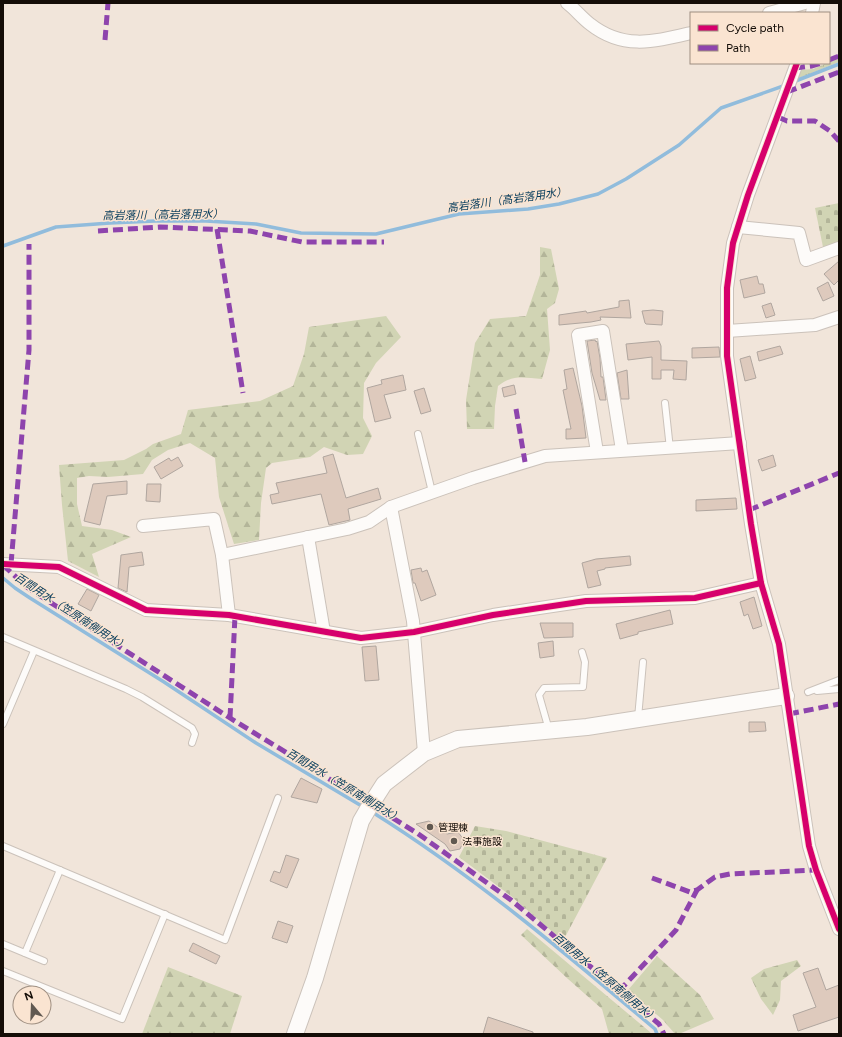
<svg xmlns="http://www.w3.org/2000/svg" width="842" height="1037" font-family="Figtree,'Noto Sans JP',sans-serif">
<defs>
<pattern id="grass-tufts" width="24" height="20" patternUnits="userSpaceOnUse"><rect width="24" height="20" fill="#d1d4b4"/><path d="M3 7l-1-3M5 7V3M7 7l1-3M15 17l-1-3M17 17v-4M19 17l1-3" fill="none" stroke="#b3b599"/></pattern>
<pattern id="forest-firs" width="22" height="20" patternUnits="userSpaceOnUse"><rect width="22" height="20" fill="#d1d4b4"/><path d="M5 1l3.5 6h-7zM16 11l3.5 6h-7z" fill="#b3b599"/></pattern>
<pattern id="cemetery-stones" width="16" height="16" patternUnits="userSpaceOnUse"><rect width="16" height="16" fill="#d1d4b4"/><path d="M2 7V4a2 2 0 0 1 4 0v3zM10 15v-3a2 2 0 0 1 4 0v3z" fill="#b3b599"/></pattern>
</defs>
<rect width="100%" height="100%" fill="#f1e5da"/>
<!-- grass -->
<path fill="url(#grass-tufts)" d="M 839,58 L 839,62 L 797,79 L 800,70 L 813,69 Z"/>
<!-- forest -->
<g fill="url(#forest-firs)">
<path d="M 540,247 L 551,249 L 559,289 L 555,303 L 547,309 L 550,350 L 542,379 C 524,378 513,374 498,386 L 495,406 L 494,429 L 467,429 L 466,400 L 475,343 L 490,319 L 526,316 L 540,275 Z"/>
<path d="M 386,316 L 401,337 L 376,363 L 364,383 L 363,418 L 372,436 L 363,454 L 347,455 L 324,447 L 310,457 L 272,463 L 266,468 L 261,503 L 259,540 L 234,544 L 219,497 L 215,458 L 190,443 L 168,450 L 152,460 L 143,474 L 108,477 L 89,476 L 77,478 L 77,504 L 82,526 L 112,530 L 131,537 L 92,554 L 99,577 L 68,561 L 62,505 L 59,465 L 124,460 L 146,449 L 153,444 L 181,434 L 188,410 L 260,401 L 293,386 L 304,354 L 309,327 Z"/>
<path d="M 527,929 L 650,1032 L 651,1034 L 609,1034 L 602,1009 L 568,979 L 521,935 Z"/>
<path d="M 657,956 L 700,995 L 714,1019 L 679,1034 L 675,1034 L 663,1020 L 628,990 Z"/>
<path d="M 797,960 L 801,966 L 781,981 L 780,1000 L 773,1015 L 761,999 L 751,978 L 764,969 Z"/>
<path d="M 168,967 L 242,996 L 230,1034 L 142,1034 Z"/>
</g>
<!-- cemetery -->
<g fill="url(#cemetery-stones)">
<path d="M 839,203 L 839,246 L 824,252 L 815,208 Z"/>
<path d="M 475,826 L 506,831 L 607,858 L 563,941 L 511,896 L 459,857 Z"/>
</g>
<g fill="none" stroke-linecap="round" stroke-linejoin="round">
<!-- stream -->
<g stroke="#91bcdc" stroke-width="3.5">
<path d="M 793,82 L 839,64"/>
<path d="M 3,246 L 56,227 L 110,223 L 155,221 L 206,221 L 256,224 L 301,233 L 376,234 L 459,214 L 528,209 L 559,204 L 598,194 L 626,179 L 679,145 L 721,108 L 786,85"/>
<path d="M 3,578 L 15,588 L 30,598 L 164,682 L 256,743 L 365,808"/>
<path d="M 372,812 C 473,875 564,952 655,1029 L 657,1034"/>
</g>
</g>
<!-- building -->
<g fill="#decabd" stroke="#b0a69f">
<path d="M 839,261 L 839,280 L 834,285 L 824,274 Z"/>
<path d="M 757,276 L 759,284 L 763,284 L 765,293 L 744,298 L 740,280 Z"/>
<path d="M 828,282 L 834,296 L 823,301 L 817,288 Z"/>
<path d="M 629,300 L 631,318 L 600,317 L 601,320 L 591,322 L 559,325 L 559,315 L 586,311 L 587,313 L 619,307 L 619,301 Z"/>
<path d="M 771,303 L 775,315 L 766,318 L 762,306 Z"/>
<path d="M 653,310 L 663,311 L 662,325 L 646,324 L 645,323 L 642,311 Z"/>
<path d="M 595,340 L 596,342 L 597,341 L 600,358 L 601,377 L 603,377 L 606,400 L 600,400 L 592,373 L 587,341 Z"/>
<path d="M 659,341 L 661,346 L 661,360 L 687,361 L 686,380 L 673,379 L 674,370 L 661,370 L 661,379 L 652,379 L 652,357 L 628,360 L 626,344 Z"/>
<path d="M 780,346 L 783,354 L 759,361 L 757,352 Z"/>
<path d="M 719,347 L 720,357 L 692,358 L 692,348 Z"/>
<path d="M 750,356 L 756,378 L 745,381 L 740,359 Z"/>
<path d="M 573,368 L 582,406 L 586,438 L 566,439 L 566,429 L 571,429 L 563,390 L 567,389 L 564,370 Z"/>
<path d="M 627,370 L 629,399 L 621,399 L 617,373 Z"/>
<path d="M 403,375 L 406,390 L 384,395 L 391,418 L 375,422 L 367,388 L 382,384 L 381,380 Z"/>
<path d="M 514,385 L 516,394 L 504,397 L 502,388 Z"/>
<path d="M 424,388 L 431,411 L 421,414 L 414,391 Z"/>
<path d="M 333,454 L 346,498 L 378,488 L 381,499 L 348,509 L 350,520 L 329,525 L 321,494 L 272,504 L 270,495 L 279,493 L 276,483 L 327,473 L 323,457 Z"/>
<path d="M 773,455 L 776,466 L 762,471 L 758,460 Z"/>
<path d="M 178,457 L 183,466 L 161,479 L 154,467 L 169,458 L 171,461 Z"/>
<path d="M 127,481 L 127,494 L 107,496 L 100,525 L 84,521 L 93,484 Z"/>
<path d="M 147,484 L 161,484 L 160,502 L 146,501 Z"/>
<path d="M 736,498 L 737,509 L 696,511 L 696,500 Z"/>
<path d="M 142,552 L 144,565 L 129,567 L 127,592 L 118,588 L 121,555 Z"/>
<path d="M 630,556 L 631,565 L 605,568 L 605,569 L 597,571 L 601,585 L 588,588 L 582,563 L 596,559 Z"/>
<path d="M 421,568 L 422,572 L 427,570 L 436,595 L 421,601 L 415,583 L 413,583 L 411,570 Z"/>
<path d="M 87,589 L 99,595 L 91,611 L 78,604 Z"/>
<path d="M 754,597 L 762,626 L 753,629 L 748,614 L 744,616 L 740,602 Z"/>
<path d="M 670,610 L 673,624 L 638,632 L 638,634 L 620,639 L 616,624 Z"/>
<path d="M 540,623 L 573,623 L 573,637 L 544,638 Z"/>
<path d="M 553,641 L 554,656 L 540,658 L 538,643 Z"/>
<path d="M 376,646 L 379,680 L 365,681 L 362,647 Z"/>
<path d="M 749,722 L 765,722 L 766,731 L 749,732 Z"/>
<path d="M 301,778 L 322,789 L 317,803 L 291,797 Z"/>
<path d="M 429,821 L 447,834 L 458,832 L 464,840 L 460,849 L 450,851 L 445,844 L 416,824 Z"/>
<path d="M 286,855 L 299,859 L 287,888 L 270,881 L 274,871 L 280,873 Z"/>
<path d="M 278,921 L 293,926 L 287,943 L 272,938 Z"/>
<path d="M 193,943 L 220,956 L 216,964 L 189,951 Z"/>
<path d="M 818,968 L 826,990 L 839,985 L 839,1017 L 798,1031 L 793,1015 L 816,1007 L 803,973 Z"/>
<path d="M 488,1017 L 533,1032 L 533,1034 L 483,1034 Z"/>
</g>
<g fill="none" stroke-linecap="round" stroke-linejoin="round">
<defs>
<g id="service">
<path d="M 665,403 L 670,449"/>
<path d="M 418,434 L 432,492"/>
<path d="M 3,637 L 126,689 L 142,697 L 192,728 L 195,734 L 192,743"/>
<path d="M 817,691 L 839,689"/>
<path d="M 808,692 L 839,680"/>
<path d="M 638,718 L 643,662"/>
<path d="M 3,724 L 34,651"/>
<path d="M 549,730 L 539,695 L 544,688 L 583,687 L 585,662 L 582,652"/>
<path d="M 3,846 L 225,940 L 278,798"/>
<path d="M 3,944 L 44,961"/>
<path d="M 25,953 L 60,870"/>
<path d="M 3,971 L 122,1019 L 165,914"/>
</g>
<g id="minor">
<path d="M 567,3 C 575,9 582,18 590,24 C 623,50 653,42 691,33"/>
<path d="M 769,13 L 805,3"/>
<path d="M 812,13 L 814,3"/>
<path d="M 797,63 L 748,195 L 733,243 L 727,288 L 727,356 L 751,524 L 761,583 L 779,644 L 809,846 L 816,870 L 839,929"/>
<path d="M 738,227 L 799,233 L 806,260 L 839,248"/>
<path d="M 727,331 L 815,325 L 839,317"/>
<path d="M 597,452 L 578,335 L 603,331 L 622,450"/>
<path d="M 143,526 L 214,519 L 222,555 L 229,615"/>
<path d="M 308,537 L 324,632"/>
<path d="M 222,555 L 347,529 L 369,522 L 391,507"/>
<path d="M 3,564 L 59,567 L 146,610 L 229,615 L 361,638 L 414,632 L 493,615 L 586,601 L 695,598 L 761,583"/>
<path d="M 424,753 L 413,621 L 391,507 L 473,478 L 545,456 L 740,443"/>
</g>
<path id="tertiary" d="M 295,1034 L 315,978 L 361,821 L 368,809 L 384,784 L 424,753 L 458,739 L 587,727 L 786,696"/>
</defs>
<!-- service casing -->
<use href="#service" stroke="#cbc2ba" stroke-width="8"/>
<!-- minor casing -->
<use href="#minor" stroke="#cbc2ba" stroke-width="14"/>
<!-- tertiary casing -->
<use href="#tertiary" stroke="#cbc2ba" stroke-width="18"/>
<!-- service -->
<use href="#service" stroke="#fdfbf9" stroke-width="6"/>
<!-- minor -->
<use href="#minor" stroke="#fdfbf9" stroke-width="12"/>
<!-- tertiary -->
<use href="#tertiary" stroke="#fdfbf9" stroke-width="16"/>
<!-- quiet -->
<g stroke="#8e44ad" stroke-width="5" stroke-dasharray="10 5" stroke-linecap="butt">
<path d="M 105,40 L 108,3"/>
<path d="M 829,60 L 839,56"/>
<path d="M 795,68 L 812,66 L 821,63"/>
<path d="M 787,92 L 839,72"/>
<path d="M 778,117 L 787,121 L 815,121 L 830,131 L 839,141"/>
<path d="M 217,229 L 243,393"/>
<path d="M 98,231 L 160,227 L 250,231 L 302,242 L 384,242"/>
<path d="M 516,409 L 525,462"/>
<path d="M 749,510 L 839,473"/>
<path d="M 11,564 L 29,350 L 29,244"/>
<path d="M 3,565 L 28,588 L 230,718 L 417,833 L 511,900 L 659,1024 L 664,1034"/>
<path d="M 789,714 L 839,704"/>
<path d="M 230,718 L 235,616"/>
<path d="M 652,878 L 690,892 L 697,890 L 715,877 L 730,874 L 816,870"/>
<path d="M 619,991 L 676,930 L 697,890"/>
</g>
<defs>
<g id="cycleway">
<path d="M 797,63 L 748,195 L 733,243 L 727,288 L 727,356 L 751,524 L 761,583 L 779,644 L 809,846 L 816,870 L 839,929"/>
<path d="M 3,564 L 59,567 L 146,610 L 229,615 L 361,638 L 414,632 L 493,615 L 586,601 L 695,598 L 761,583"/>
</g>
</defs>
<!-- cycleway casing -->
<use href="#cycleway" stroke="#fae4d1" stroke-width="8"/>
<!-- cycleway -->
<use href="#cycleway" stroke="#d6006c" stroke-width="6"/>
</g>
<!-- markers -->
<g fill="#615951" stroke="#fae4d1" stroke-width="1.5">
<circle cx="430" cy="827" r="4"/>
<circle cx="454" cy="841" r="4"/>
</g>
<g text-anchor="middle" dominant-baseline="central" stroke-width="3" stroke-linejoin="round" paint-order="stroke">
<!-- poi labels -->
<g font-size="10" fill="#140d07" stroke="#fae4d1" text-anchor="start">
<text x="438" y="827">管理棟</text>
<text x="462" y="841">法事施設</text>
</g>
<!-- water labels -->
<g font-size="11" font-style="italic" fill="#033a5b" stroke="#fae4d1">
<text transform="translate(507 200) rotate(-8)">高岩落川（高岩落用水）</text>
<text transform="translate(163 215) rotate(-1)">高岩落川（高岩落用水）</text>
<text transform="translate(71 612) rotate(33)">百間用水（笠原南側用水）</text>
<text transform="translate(344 786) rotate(31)">百間用水（笠原南側用水）</text>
<text transform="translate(605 978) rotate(40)">百間用水（笠原南側用水）</text>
</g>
</g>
<!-- border -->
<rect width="842" height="1037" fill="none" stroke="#140d07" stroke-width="8"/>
<!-- legend -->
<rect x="690" y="12" width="140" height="52" fill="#fae4d1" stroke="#9e8e80"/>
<rect x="698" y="25" width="20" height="6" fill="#d6006c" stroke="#9e8e80"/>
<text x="726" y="32" font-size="12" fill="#140d07">Cycle path</text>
<rect x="698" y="45" width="20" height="6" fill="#8e44ad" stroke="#9e8e80"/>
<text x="726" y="52" font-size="12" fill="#140d07">Path</text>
<!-- north arrow -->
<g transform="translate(32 1005) rotate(341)"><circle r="19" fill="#fae4d1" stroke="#9e8e80"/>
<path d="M0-3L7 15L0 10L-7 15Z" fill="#615951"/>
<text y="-6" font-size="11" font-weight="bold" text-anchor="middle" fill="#140d07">N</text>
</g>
</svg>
